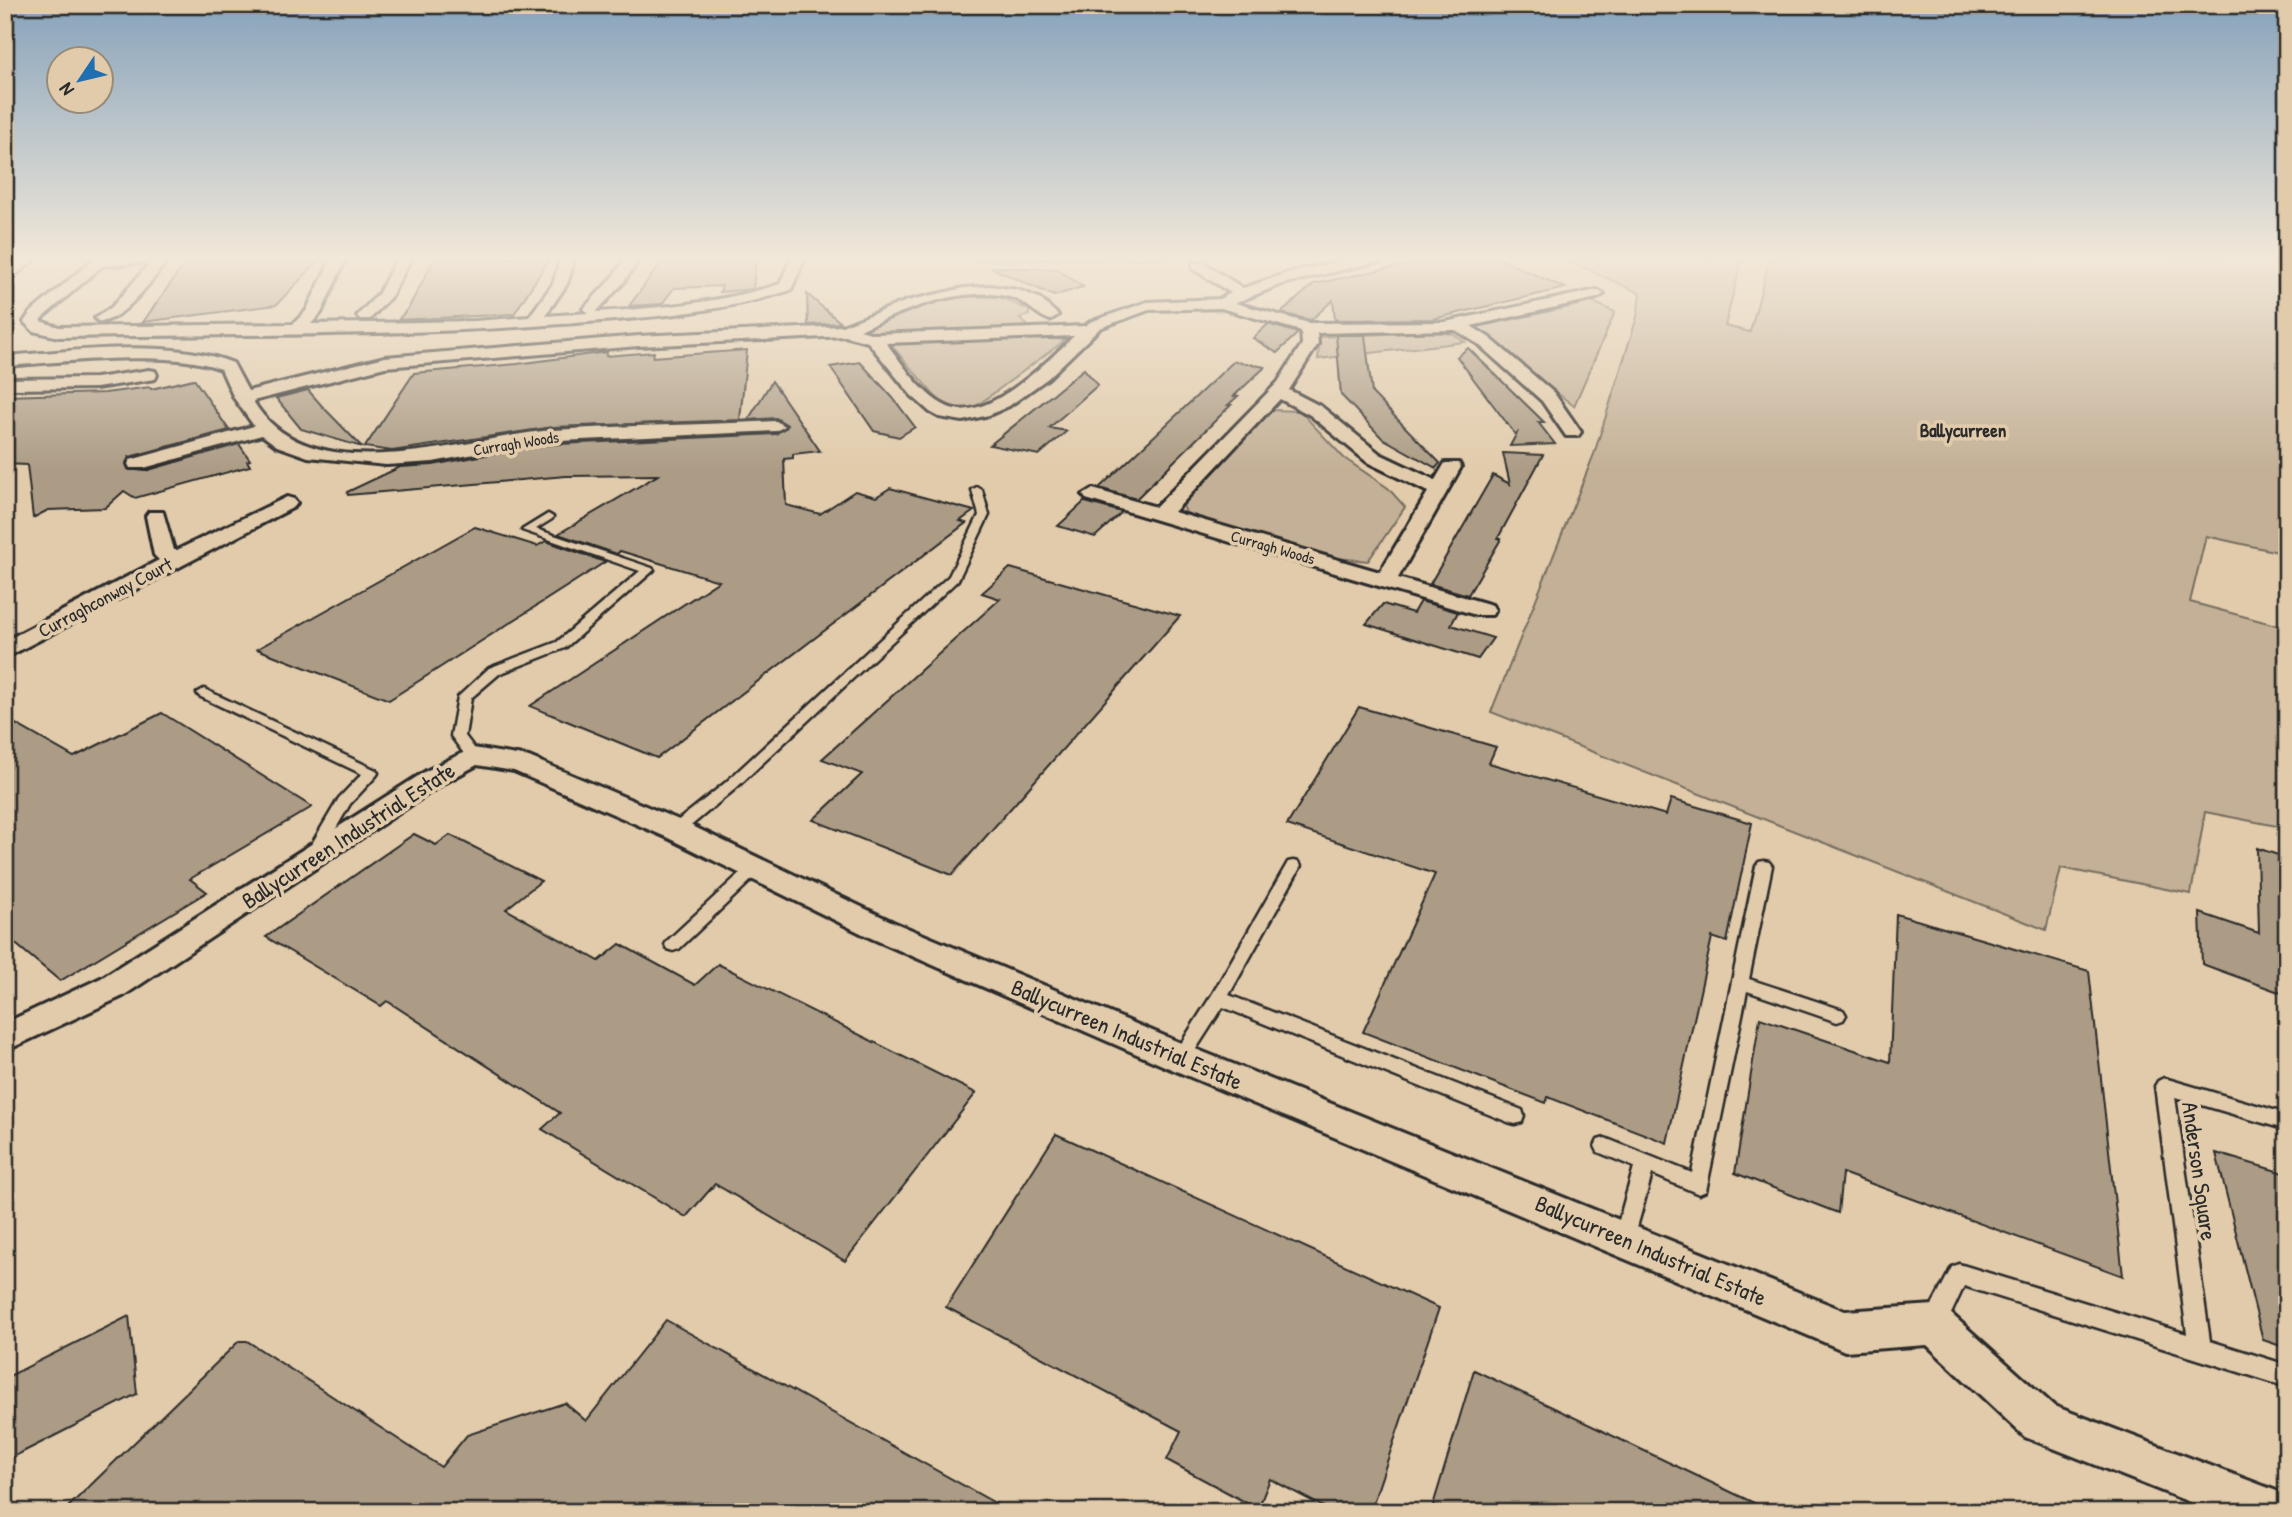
<svg xmlns="http://www.w3.org/2000/svg" width="2292" height="1517" font-family="'Patrick Hand',sans-serif">
<rect width="100%" height="100%" fill="#e1cbab"/>
<filter id="ink" filterUnits="userSpaceOnUse"><feTurbulence type="fractalNoise" baseFrequency=".0143" numOctaves="2"/><feDisplacementMap in="SourceGraphic" scale="14" xChannelSelector="R" yChannelSelector="G"/><feConvolveMatrix kernelMatrix="1 2 1 2 8 2 1 2 1" color-interpolation-filters="sRGB"/></filter>
<g filter="url(#ink)">
<!-- green -->
<g fill="#c3b096" stroke="#776e60" stroke-width="2">
<path d="M 955,258 L 1218,258 L 971,261 Z"/>
<path d="M 1563,258 L 1742,258 L 1725,326 L 1750,332 L 1770,258 L 2287,258 L 2287,554 L 2206,536 L 2190,602 L 2287,628 L 2287,828 L 2205,812 L 2191,894 L 2061,868 L 2046,930 L 1491,712 L 1594,454 L 1637,317 L 1640,293 Z"/>
<path d="M 963,297 L 999,297 L 1029,310 L 1029,315 L 1019,318 L 1033,330 L 873,336 L 862,329 L 938,300 Z"/>
<path d="M 1593,302 L 1615,312 L 1574,406 L 1473,328 Z"/>
<path d="M 1432,332 L 1453,334 L 1465,342 L 1318,359 L 1320,337 Z"/>
<path d="M 1045,338 L 1065,340 L 975,407 L 962,411 L 945,408 L 892,346 L 901,342 Z"/>
<path d="M 1272,410 L 1300,411 L 1344,458 L 1388,488 L 1405,507 L 1368,561 L 1325,557 L 1186,513 L 1181,501 Z"/>
</g>
<!-- building -->
<g fill="#ac9c85" stroke="#2b2b2b" stroke-width="2">
<path d="M 236,258 L 321,258 L 276,305 L 143,322 L 186,262 Z"/>
<path d="M 435,258 L 550,258 L 514,314 L 398,320 L 409,307 Z"/>
<path d="M 756,258 L 753,289 L 720,292 L 722,286 L 674,288 L 662,304 L 629,306 L 664,259 Z"/>
<path d="M 1437,258 L 1497,258 L 1565,288 L 1433,319 L 1335,320 L 1333,300 L 1311,320 L 1281,313 L 1314,284 Z"/>
<path d="M 990,267 L 1057,269 L 1083,287 L 1054,296 Z"/>
<path d="M 807,294 L 828,312 L 841,323 L 808,325 Z"/>
<path d="M 1268,324 L 1298,333 L 1277,353 L 1253,338 Z"/>
<path d="M 1336,335 L 1365,335 L 1372,393 L 1440,463 L 1436,468 L 1382,438 L 1341,395 Z"/>
<path d="M 1468,348 L 1544,422 L 1538,422 L 1555,444 L 1510,446 L 1517,433 L 1515,434 L 1457,357 Z"/>
<path d="M 747,350 L 740,420 L 553,427 L 392,451 L 365,447 L 414,373 L 517,364 L 607,352 L 606,356 L 654,352 L 653,357 Z"/>
<path d="M 1234,361 L 1265,367 L 1234,396 L 1238,396 L 1228,405 L 1231,405 L 1136,499 L 1099,488 Z"/>
<path d="M 860,362 L 893,398 L 915,427 L 899,437 L 874,431 L 830,367 Z"/>
<path d="M 1084,369 L 1098,385 L 1049,428 L 1067,431 L 1039,455 L 990,445 Z"/>
<path d="M 194,379 L 229,430 L 129,457 L 126,463 L 128,469 L 145,471 L 239,444 L 250,460 L 247,461 L 250,466 L 135,498 L 124,491 L 105,508 L 48,510 L 33,518 L 27,465 L 5,464 L 5,396 L 105,393 L 150,387 L 151,389 Z"/>
<path d="M 772,381 L 820,451 L 793,454 L 793,458 L 784,459 L 786,505 L 820,514 L 855,491 L 876,497 L 890,488 L 974,511 L 960,521 L 966,523 L 657,758 L 530,706 L 719,581 L 620,551 L 617,554 L 558,534 L 658,475 L 566,476 L 348,495 L 347,492 L 400,467 L 433,465 L 538,445 L 776,434 L 787,425 L 776,418 L 748,420 Z"/>
<path d="M 308,390 L 322,406 L 362,447 L 301,429 L 276,398 Z"/>
<path d="M 1503,453 L 1543,455 L 1498,538 L 1501,539 L 1468,595 L 1430,584 L 1493,475 L 1510,484 Z"/>
<path d="M 1085,501 L 1085,502 L 1122,512 L 1095,537 L 1058,526 Z"/>
<path d="M 475,527 L 537,546 L 546,541 L 605,562 L 389,700 L 257,649 Z"/>
<path d="M 1010,568 L 1180,616 L 952,875 L 813,820 L 862,774 L 822,759 L 1000,599 L 982,593 Z"/>
<path d="M 1420,601 L 1458,612 L 1451,625 L 1493,638 L 1478,659 L 1366,624 L 1383,604 L 1413,613 Z"/>
<path d="M 1359,707 L 1496,747 L 1489,763 L 1666,815 L 1671,799 L 1752,823 L 1727,942 L 1712,937 L 1667,1143 L 1548,1097 L 1546,1103 L 1363,1032 L 1435,874 L 1287,825 Z"/>
<path d="M 162,713 L 312,807 L 190,879 L 207,892 L 60,981 L 5,935 L 5,718 L 74,757 Z"/>
<path d="M 414,834 L 436,845 L 450,835 L 541,881 L 506,909 L 599,961 L 620,944 L 695,985 L 718,964 L 976,1093 L 845,1261 L 715,1184 L 686,1217 L 542,1129 L 560,1113 L 387,1001 L 381,1006 L 266,937 Z"/>
<path d="M 2257,848 L 2287,858 L 2287,995 L 2202,964 L 2200,913 L 2259,933 Z"/>
<path d="M 1896,914 L 2089,971 L 2123,1276 L 1842,1173 L 1838,1213 L 1735,1173 L 1760,1018 L 1890,1062 Z"/>
<path d="M 1056,1134 L 1439,1308 L 1370,1512 L 1333,1512 L 1270,1479 L 1258,1509 L 1167,1460 L 1181,1431 L 946,1307 Z"/>
<path d="M 2216,1153 L 2287,1174 L 2287,1348 L 2263,1340 Z"/>
<path d="M 129,1316 L 137,1394 L 5,1461 L 5,1378 Z"/>
<path d="M 666,1320 L 1011,1512 L 63,1512 L 239,1341 L 247,1341 L 441,1467 L 467,1435 L 565,1403 L 586,1421 Z"/>
<path d="M 1474,1370 L 1773,1512 L 1431,1512 Z"/>
</g>
<g fill="none" stroke-linecap="round" stroke-linejoin="round">
<defs>
<g id="service">
<path d="M 977,487 L 982,490 L 989,515 L 958,580 L 735,789 L 681,834 L 671,834 L 669,830 L 671,826 L 725,783 L 949,576 L 979,515 L 972,490 Z"/>
<path d="M 548,514 L 553,517 L 552,519 L 536,529 L 652,568 L 654,570 L 565,648 L 499,674 L 471,698 L 465,736 L 480,756 L 473,760 L 468,759 L 451,736 L 458,697 L 489,668 L 557,642 L 640,571 L 522,530 Z"/>
<path d="M 204,689 L 376,770 L 378,773 L 376,776 L 350,804 L 320,856 L 310,856 L 307,852 L 339,798 L 362,774 L 199,696 L 197,693 Z"/>
<path d="M 1293,861 L 1298,862 L 1301,866 L 1229,995 L 1522,1110 L 1524,1116 L 1522,1122 L 1515,1124 L 1508,1122 L 1223,1007 L 1187,1063 L 1181,1065 L 1175,1063 L 1172,1058 L 1175,1053 L 1213,993 L 1288,862 Z"/>
<path d="M 1764,861 L 1769,862 L 1772,866 L 1749,979 L 1843,1010 L 1846,1015 L 1843,1020 L 1837,1022 L 1747,991 L 1706,1191 L 1699,1194 L 1652,1174 L 1634,1238 L 1631,1245 L 1624,1248 L 1617,1245 L 1614,1238 L 1634,1167 L 1598,1152 L 1595,1146 L 1598,1140 L 1605,1138 L 1692,1173 L 1756,866 L 1759,862 Z"/>
<path d="M 755,863 L 760,864 L 763,868 L 760,872 L 679,949 L 673,951 L 667,949 L 665,945 L 667,941 L 750,864 Z"/>
<path d="M 2164,1078 L 2287,1114 L 2287,1130 L 2175,1097 L 2210,1341 L 2287,1365 L 2287,1387 L 1964,1286 L 1943,1331 L 1935,1334 L 1927,1331 L 1924,1323 L 1927,1315 L 1952,1267 L 1959,1264 L 2187,1334 L 2155,1086 L 2158,1081 Z"/>
</g>
<g id="minor">
<path d="M 95,258 L 169,258 C 156,275 120,326 98,321 L 95,318 L 112,307 L 151,262 L 102,266 L 42,318 L 40,321 L 59,327 L 293,324 L 306,311 L 332,258 L 346,258 L 321,313 L 311,324 L 474,321 L 529,317 L 553,284 L 561,258 L 575,258 L 567,284 L 545,316 L 588,313 L 583,309 L 586,306 L 613,277 L 626,258 L 640,258 L 623,283 L 596,312 C 658,308 721,303 780,284 L 791,258 L 805,258 L 791,290 C 717,314 639,318 561,324 C 395,337 226,334 59,337 L 33,331 L 24,322 L 30,313 Z"/>
<path d="M 397,258 L 411,258 L 392,295 L 370,319 L 360,319 L 357,316 L 379,293 Z"/>
<path d="M 1355,258 L 1382,258 L 1380,261 L 1282,284 L 1235,303 L 1309,323 L 1445,322 L 1597,290 L 1604,294 L 1597,298 L 1471,326 L 1490,338 L 1554,393 L 1581,432 L 1578,436 L 1566,436 L 1542,401 L 1478,344 L 1455,330 L 1317,333 L 1318,344 L 1289,390 L 1322,407 L 1380,454 L 1435,480 L 1445,463 L 1459,463 L 1461,467 L 1398,578 L 1492,605 L 1495,610 L 1492,615 L 1476,615 L 1086,499 L 1083,495 L 1093,489 L 1156,507 L 1278,382 L 1302,344 L 1301,331 L 1221,308 L 1149,310 L 1100,328 L 1048,378 L 1009,406 L 989,415 L 963,421 L 939,417 L 930,412 L 911,395 L 868,342 L 845,336 L 639,346 L 385,367 L 253,401 C 310,496 467,437 553,430 C 627,425 702,425 776,421 L 785,426 L 776,431 L 538,442 L 433,462 L 386,465 L 308,457 L 277,446 L 262,435 L 144,468 L 130,468 L 128,464 L 130,460 L 254,426 L 234,398 L 221,369 C 172,349 60,362 5,366 L 5,356 C 70,351 173,338 233,363 L 248,391 L 385,357 L 639,336 L 842,326 L 907,301 L 964,288 L 990,286 L 1018,290 L 1039,298 L 1058,315 L 1050,320 C 1037,316 1028,303 1013,298 C 964,283 903,311 860,330 L 874,334 L 1085,326 L 1090,322 L 1147,302 L 1219,299 L 1231,293 L 1193,269 L 1193,263 L 1203,263 L 1243,288 L 1291,272 ZM 1074,336 C 1049,360 984,426 946,406 C 921,394 903,364 886,343 ZM 1280,399 L 1310,415 L 1367,462 L 1428,492 L 1380,572 L 1174,512 Z"/>
<path d="M 149,370 L 155,371 L 157,375 L 155,379 L 96,388 L 5,389 L 5,379 L 96,378 Z"/>
<path d="M 287,497 L 294,499 L 297,503 L 294,507 L 5,658 L 5,641 L 159,560 L 154,555 L 146,516 L 149,512 L 163,512 L 174,550 L 177,550 Z"/>
<path d="M 473,748 L 529,757 L 686,823 L 893,922 L 1193,1048 L 1845,1311 L 1934,1305 L 1948,1311 L 2054,1406 L 2287,1495 L 2287,1512 L 2215,1512 L 2025,1437 L 1927,1345 L 1845,1351 L 1169,1068 L 871,938 L 666,837 L 514,771 L 477,765 L 444,783 L 123,996 L 5,1051 L 5,1023 L 101,978 L 426,771 Z"/>
</g>
<path id="secondary" d="M 15,258 L 37,258 L 12,278 L 5,280 L 5,265 Z"/>
</defs>
<!-- service casing -->
<use href="#service" stroke="#2b2b2b" stroke-width="5"/>
<!-- minor casing -->
<use href="#minor" stroke="#2b2b2b" stroke-width="6"/>
<!-- secondary casing -->
<use href="#secondary" stroke="#2b2b2b" stroke-width="5"/>
<!-- service -->
<use href="#service" fill="#e1cbab" fill-rule="evenodd"/>
<!-- minor -->
<use href="#minor" fill="#e1cbab" fill-rule="evenodd"/>
<!-- secondary -->
<use href="#secondary" fill="#e1cbab" fill-rule="evenodd"/>
</g>
</g>
<!-- sky -->
<linearGradient id="sky" x2="0" y2="1"><stop stop-color="#87a3bb"/><stop offset="0.55" stop-color="#f2e8d9"/><stop offset="1" stop-color="#f2e8d9" stop-opacity="0"/></linearGradient>
<rect width="2292" height="470" fill="url(#sky)"/>
<g text-anchor="middle" dominant-baseline="central" stroke-width="7" stroke-linejoin="round" paint-order="stroke">
<!-- far-street labels -->
<g font-size="16" fill="#2b2b2b" stroke="#e1cbab">
<text transform="translate(516 443) rotate(-9)">Curragh Woods</text>
<text transform="translate(1273 547) rotate(16)">Curragh Woods</text>
</g>
<!-- far-quarter labels -->
<g font-size="19" font-weight="bold" fill="#2b2b2b" stroke="#e1cbab">
<text x="1963" y="430">Ballycurreen</text>
</g>
<!-- street labels -->
<g font-size="19" fill="#2b2b2b" stroke="#e1cbab">
<text transform="translate(105 597) rotate(-28)">Curraghconway Court</text>
</g>
<!-- near-street labels -->
<g font-size="23" fill="#2b2b2b" stroke="#e1cbab">
<text transform="translate(348 835) rotate(-33)">Ballycurreen Industrial Estate</text>
<text transform="translate(1127 1034) rotate(23)">Ballycurreen Industrial Estate</text>
<text transform="translate(2200 1171) rotate(82)">Anderson Square</text>
<text transform="translate(1651 1250) rotate(23)">Ballycurreen Industrial Estate</text>
</g>
</g>
<!-- margin -->
<rect width="2292" height="1517" fill="none" stroke="#e1cbab" stroke-width="28"/>
<rect x="14" y="14" width="2264" height="1489" fill="none" stroke="#2b2b2b" stroke-width="2.5" filter="url(#ink)"/>
<!-- north arrow -->
<g transform="translate(80 80) rotate(235)"><circle r="33" fill="#e1cbab" stroke="#988b78" stroke-width="2"/>
<path d="M0-5L12 26L0 18L-12 26Z" fill="#1f6fb2"/>
<text y="-10" font-size="19" font-weight="bold" text-anchor="middle" fill="#2b2b2b">N</text>
</g>
</svg>
